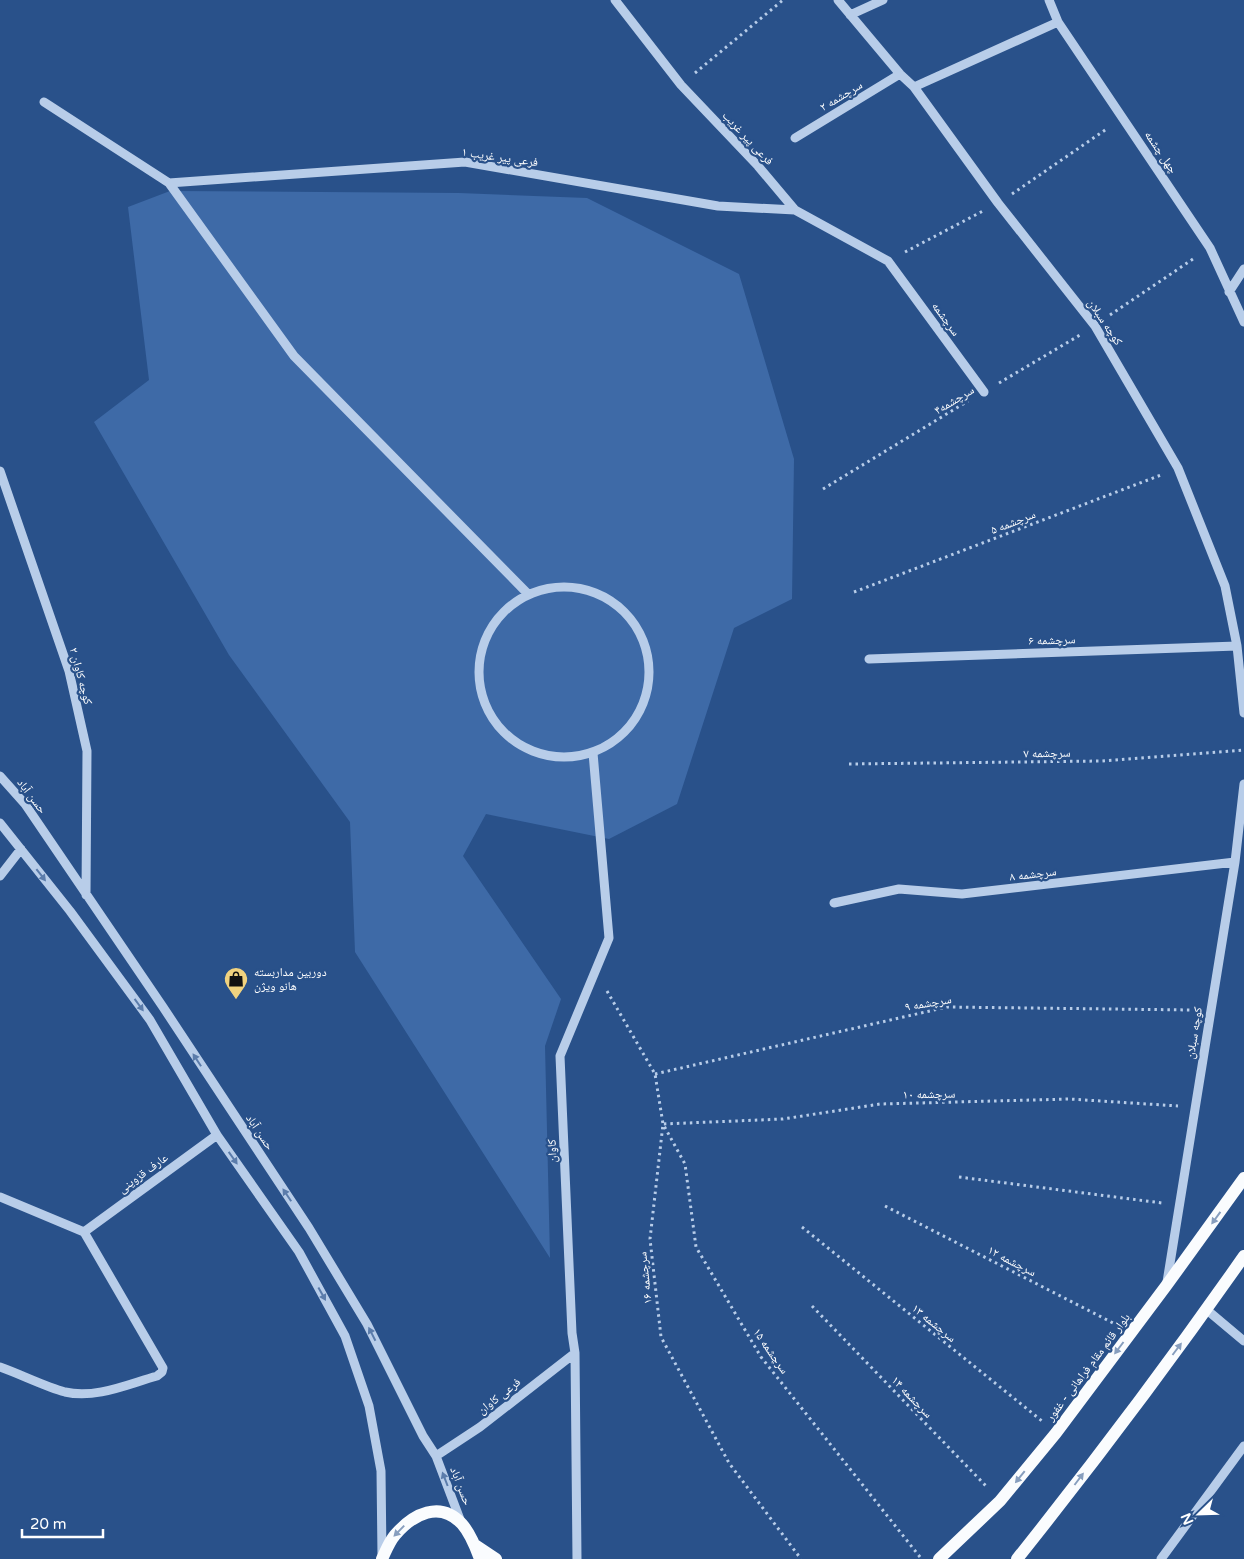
<svg xmlns="http://www.w3.org/2000/svg" width="1244" height="1559" font-family="'Varela Round','Noto Naskh Arabic',sans-serif">
  <rect width="100%" height="100%" fill="#29518a"/>
  <path fill="#3e6aa7" d="M170 191 459 193 587 198 739 274 794 459 792 599 734 628 677 804 609 839 486 814 463 856 561 999 545 1046 550 1258 355 952 350 822 229 655 94 422 149 380 128 207Z"/>
  <g fill="none" stroke-linecap="round" stroke-linejoin="round">
    <path stroke="#b8cde9" stroke-width="3" stroke-dasharray="2.5 4" stroke-linecap="butt" d="M695 73 783 0
      M1012 194 1108 128
      M905 252 983 211
      M1110 315 1196 257
      M999 383 1080 335
      M823 489 968 401
      M854 592 1161 475
      M849 764 1101 761 1244 750
      M607 991 655 1074 663 1124 650 1239 661 1337 729 1463 801 1559
      M655 1074 947 1007 1192 1010
      M959 1177 1162 1203
      M885 1206 1115 1324
      M802 1227 1042 1421
      M812 1306 986 1486
      M920 1557 761 1357 696 1247 685 1164 663 1124 783 1119 880 1104 1070 1099 1178 1106"/>
    <path stroke="#b8cde9" stroke-width="9" d="M615 0 681 85 758 166 795 210 888 261 984 392
      M838 0 900 74 914 87 998 203 1095 326 1178 468 1225 586 1237 646 1244 713
      M1049 0 1058 22 1210 248 1244 322
      M850 15 883 0
      M914 87 1058 22
      M44 102 169 183 294 356 528 594
      M795 138 900 74
      M169 183 465 162 718 206 795 210
      M1229 292 1244 269
      M0 471 69 671 87 751 86 895
      M479 672a85 85 0 1 1 170 0a85 85 0 1 1-170 0Z
      M869 659 1237 646
      M0 776 25 804 163 1007 309 1228 367 1324 423 1436 436 1456 461 1522
      M0 823 70 911 150 1020 217 1135 299 1252 345 1336 369 1406 381 1471 382 1556
      M0 876 21 849
      M834 903 899 889 962 894 1235 862
      M0 1197 84 1232 163 1368 162 1372 157 1376C128 1384 96 1399 65 1392 46 1387 20 1374 0 1367
      M84 1232 217 1135
      M1167 1282 1235 862 1244 784
      M1207 1310 1244 1341
      M436 1456 480 1427 575 1353
      M577 1559 575 1353 572 1333 560 1056 609 938 593 753
      M1161 1559 1244 1446"/>
    <path stroke="#fafcfe" stroke-width="12" d="M475 1545 496 1559
      M382 1559C386 1551 389 1542 395 1535 413 1514 440 1500 462 1524 470 1533 476 1548 480 1559
      M939 1559 1000 1501 1056 1433 1166 1286 1244 1178
      M1017 1559C1096 1460 1172 1359 1244 1256"/>
  </g>
  <defs><path id="oneway-solid" d="M-6-.8H1V-3.2L6.5 0L1 3.2V.8H-6Z" transform="scale(1.25)"/></defs>
  <g fill="#5b7cab">
    <use href="#oneway-solid" transform="translate(41 875) rotate(52)"/>
    <use href="#oneway-solid" transform="translate(139 1005) rotate(54)"/>
    <use href="#oneway-solid" transform="translate(197 1060) rotate(-123)"/>
    <use href="#oneway-solid" transform="translate(233 1158) rotate(55)"/>
    <use href="#oneway-solid" transform="translate(287 1195) rotate(-124)"/>
    <use href="#oneway-solid" transform="translate(322 1294) rotate(61)"/>
    <use href="#oneway-solid" transform="translate(372 1334) rotate(-117)"/>
    <use href="#oneway-solid" transform="translate(445 1479) rotate(-111)"/>
  </g>
  <g fill="#879ebe">
    <use href="#oneway-solid" transform="translate(1216 1218) rotate(126)"/>
    <use href="#oneway-solid" transform="translate(1119 1348) rotate(127)"/>
    <use href="#oneway-solid" transform="translate(1177 1349) rotate(-53)"/>
    <use href="#oneway-solid" transform="translate(1020 1477) rotate(129)"/>
    <use href="#oneway-solid" transform="translate(1079 1479) rotate(-53)"/>
    <use href="#oneway-solid" transform="translate(399 1531) rotate(134)"/>
  </g>
  <defs>
    <g id="shop-pin" transform="scale(1.25)"><path d="M0 17L-7.5 6A9.5 9.5 0 1 1 7.5 6Z" fill="#f0d27f" stroke="#29518a"/><path d="M-5-2.5h2.3a2.7 3.5 0 0 1 5.4 0H5L5.5 6h-11ZM-1.5-2.5h3a1.5 2.3 0 0 0-3 0Z" fill="#111"/></g>
  </defs>
  <g fill-rule="evenodd">
    <use href="#shop-pin" x="236" y="979"/>
  </g>
  <g text-anchor="middle" dominant-baseline="central" stroke-width="4.5" stroke-linejoin="round" paint-order="stroke">
    <g font-size="12" fill="#fff" stroke="#29518a">
      <text transform="translate(841 96) rotate(-31)">سرچشمه ۲</text>
      <text transform="translate(748 138) rotate(47)">فرعی پیر غریب</text>
      <text transform="translate(1161 152) rotate(56)">چهل چشمه</text>
      <text transform="translate(500 157) rotate(8)">فرعی پیر غریب ۱</text>
      <text transform="translate(946 319) rotate(54)">سرچشمه</text>
      <text transform="translate(1105 322) rotate(56)">کوچه سبلان</text>
      <text transform="translate(954 400) rotate(-31)">سرچشمه۴</text>
      <text transform="translate(1013 522) rotate(-21)">سرچشمه ۵</text>
      <text transform="translate(1052 640) rotate(-2)">سرچشمه ۶</text>
      <text transform="translate(81 676) rotate(75)">کوچه کاوان ۲</text>
      <text transform="translate(1047 753) rotate(-1)">سرچشمه ۷</text>
      <text transform="translate(32 796) rotate(53)">حسن آباد</text>
      <text transform="translate(1033 874) rotate(-7)">سرچشمه ۸</text>
      <text transform="translate(928 1003) rotate(-10)">سرچشمه ۹</text>
      <text transform="translate(1194 1033) rotate(-81)">کوچه سبلان</text>
      <text transform="translate(929 1094) rotate(-1)">سرچشمه ۱۰</text>
      <text transform="translate(260 1132) rotate(56)">حسن آباد</text>
      <text transform="translate(552 1151) rotate(-92)">کاوان</text>
      <text transform="translate(143 1173) rotate(-36)">عارف قزوینی</text>
      <text transform="translate(1012 1261) rotate(27)">سرچشمه ۱۲</text>
      <text transform="translate(645 1278) rotate(-96)">۱۶ سرچشمه</text>
      <text transform="translate(934 1323) rotate(39)">سرچشمه ۱۳</text>
      <text transform="translate(771 1351) rotate(55)">سرچشمه ۱۵</text>
      <text transform="translate(1088 1367) rotate(-53)">بلوار قائم مقام فراهانی - غفور</text>
      <text transform="translate(499 1396) rotate(-38)">فرعی کاوان</text>
      <text transform="translate(912 1397) rotate(46)">سرچشمه ۱۴</text>
      <text transform="translate(461 1486) rotate(69)">حسن آباد</text>
    </g>
    <g font-size="12" fill="#fff" stroke="#29518a" text-anchor="start">
      <text x="254" y="972">دوربین مداربسته<tspan x="254" dy="14">هانو ویژن</tspan></text>
    </g>
  </g>
  <g transform="translate(1199 1514) rotate(247)" stroke="#29518a" stroke-width="4" paint-order="stroke">
  <path d="M0-4L9 19L0 12L-9 19Z" fill="#ffffff"/>
  <text y="-8" font-size="14" font-weight="bold" text-anchor="middle" fill="#ffffff">N</text>
  </g>
  <path d="M22 1529v8h81v-8" fill="none" stroke="#ffffff" stroke-width="2.5"/>
  <text x="30" y="1529" font-size="15" fill="#ffffff" stroke="#29518a" stroke-width="4" paint-order="stroke">20 m</text>
</svg>
